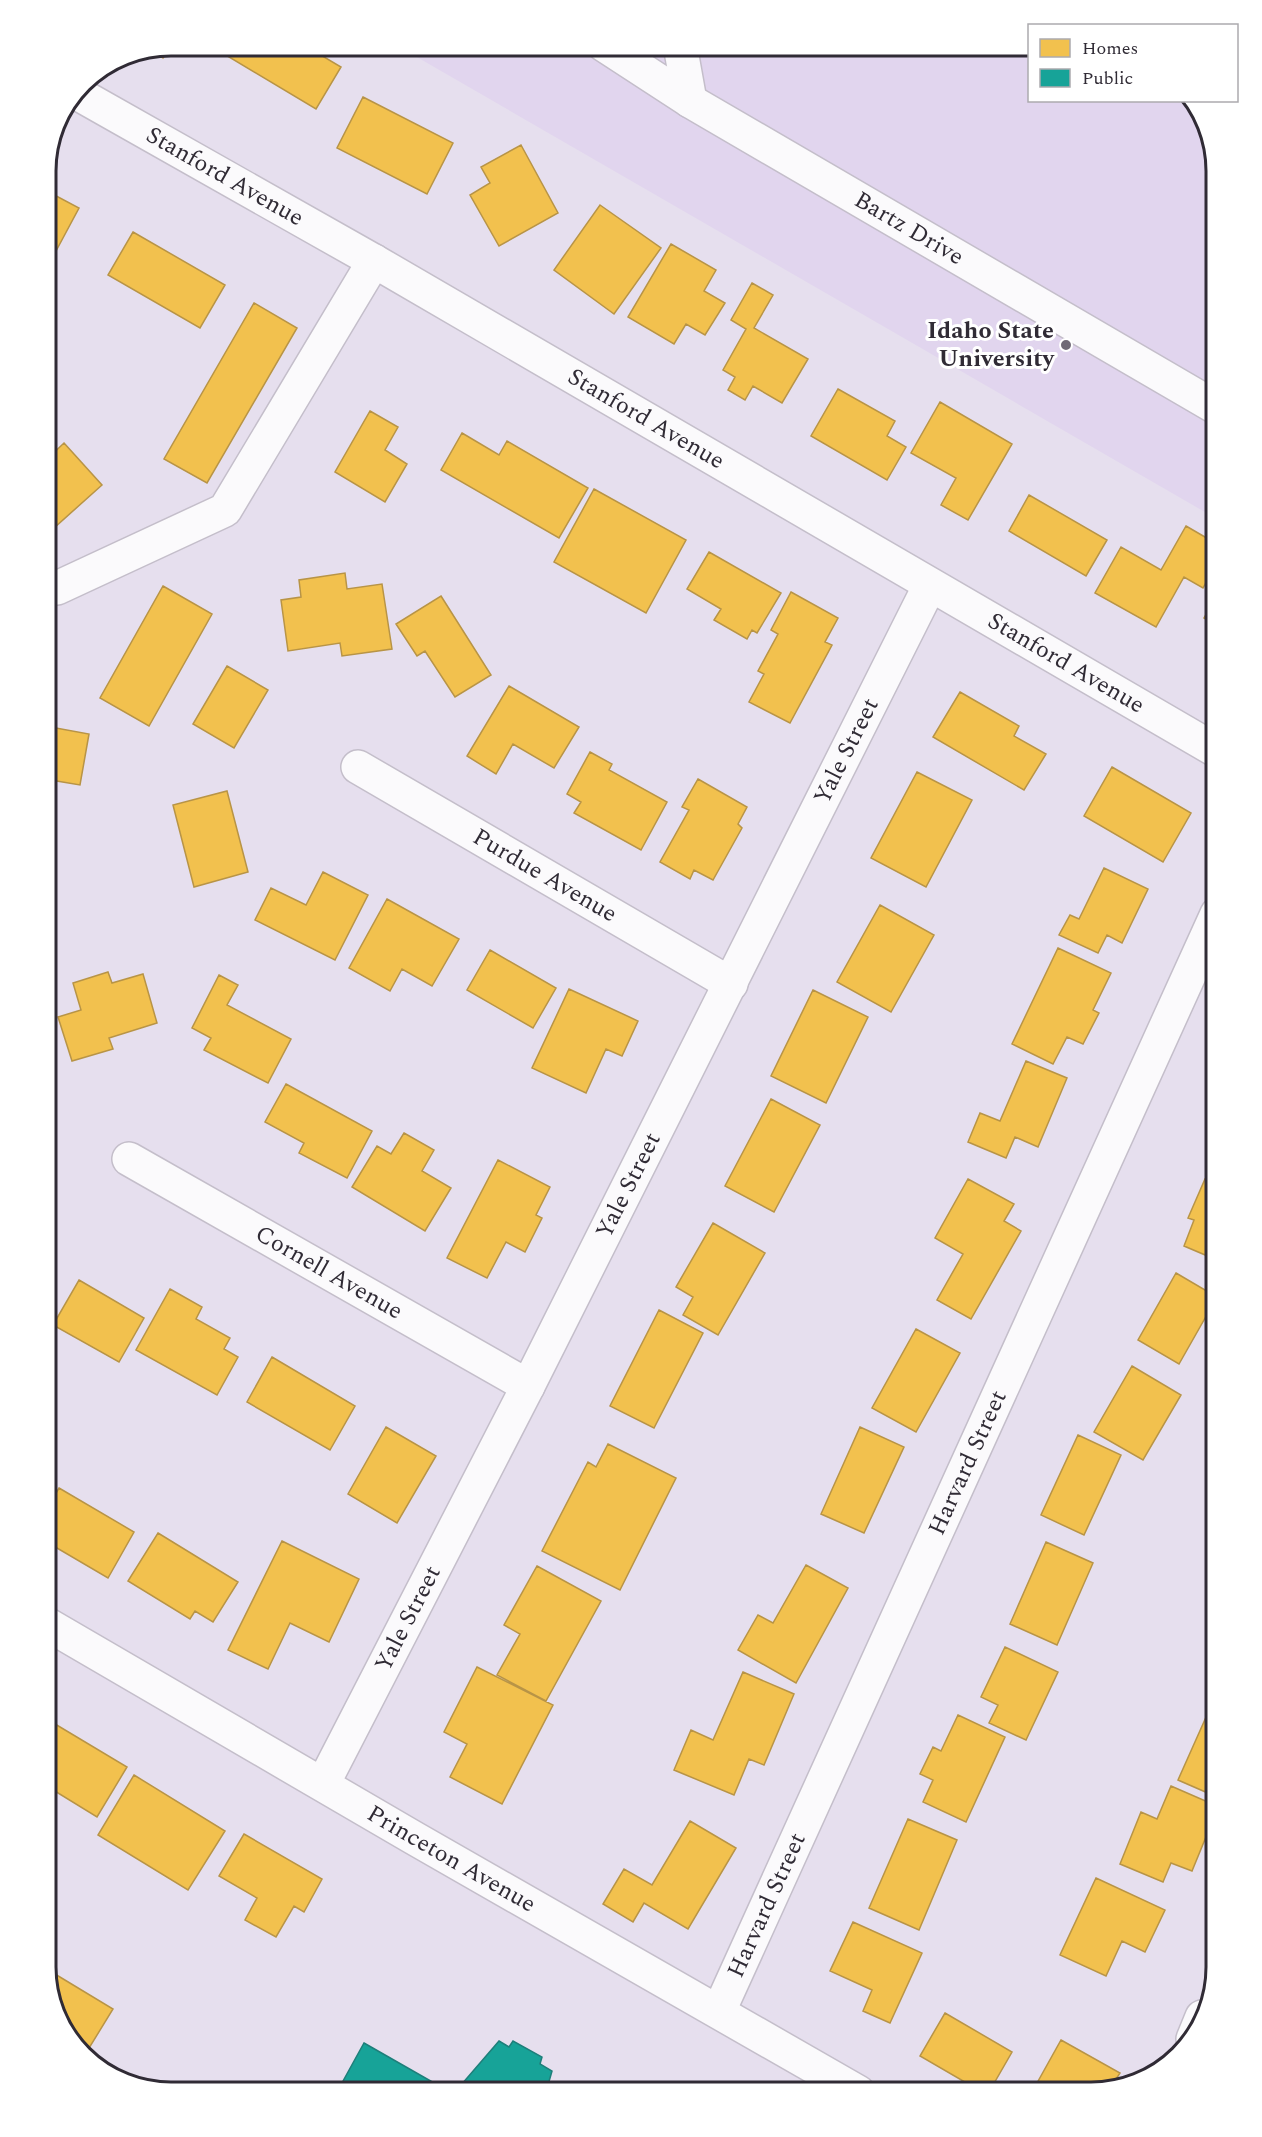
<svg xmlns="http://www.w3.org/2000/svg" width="1262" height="2137" font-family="Spectral,serif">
  <rect width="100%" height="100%" fill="#e6dfee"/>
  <path fill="#e1d5ee" d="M396 45H1029L1030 100 1191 101 1204 115 1217 171V519Z"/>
  <path fill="#f2c14e" stroke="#b89446" stroke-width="1.5" d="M171 45 163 58 149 49Z
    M229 45H304L341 67 316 109 224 54Z
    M363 97 453 143 427 194 337 148Z
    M521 145 558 213 499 246 470 195 490 183 481 167Z
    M45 190 79 208 56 251 45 245Z
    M600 205 661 248 614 314 554 270Z
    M133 232 225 285 200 328 108 275Z
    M671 244 716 270 704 291 725 303 705 335 686 324 674 344 628 317Z
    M752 283 773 295 754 328 808 359 782 403 753 386 745 400 728 390 735 377 723 370 746 329 731 320Z
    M254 303 297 328 207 483 164 459Z
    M838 389 895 421 887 436 906 447 887 480 811 436Z
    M940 402 1012 444 968 520 941 505 956 478 911 453Z
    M370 411 398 427 385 450 407 464 385 502 335 472Z
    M462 433 499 455 507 441 588 488 559 538 441 470Z
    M64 443 102 485 45 536V461Z
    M594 489 686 540 646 613 554 562Z
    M1029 495 1107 540 1086 576 1009 531Z
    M1186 526 1217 544V562L1203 588 1184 577 1156 627 1095 593 1121 547 1161 570Z
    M709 552 781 593 757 633 752 630 747 639 714 620 721 609 687 589Z
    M345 573 347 589 382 584 392 649 342 656 340 643 288 651 281 600 301 597 299 580Z
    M163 586 212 614 149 726 100 698Z
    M791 592 838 618 825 642 832 645 790 723 749 702 764 674 758 671 778 634 771 630Z
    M1217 595V626L1204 618Z
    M441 596 491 675 455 697 425 651 417 656 396 624Z
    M1217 641V663L1208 658Z
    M227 666 268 690 234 748 193 724Z
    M509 686 579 727 554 768 513 744 496 774 467 756Z
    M960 692 1019 726 1014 736 1046 754 1024 790 933 737Z
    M45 726 89 734 80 785 45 779Z
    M590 752 612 764 609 770 667 802 641 850 574 813 581 802 567 794Z
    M1112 767 1191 813 1163 862 1084 816Z
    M917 772 972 800 926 887 871 858Z
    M698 779 747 807 738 824 742 828 713 880 694 870 690 879 660 862 689 810 682 807Z
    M227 791 248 872 194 887 173 805Z
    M1104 868 1148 889 1122 943 1107 935 1098 953 1059 935 1070 915 1079 919Z
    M323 872 368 895 335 960 255 920 271 888 306 905Z
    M387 899 459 939 432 986 402 969 390 991 349 968Z
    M880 905 934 935 891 1012 837 982Z
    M1058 948 1111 973 1093 1010 1099 1013 1083 1044 1067 1037 1053 1064 1012 1044Z
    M490 950 556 988 533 1028 467 990Z
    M108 972 112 983 143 974 157 1023 109 1038 113 1049 72 1061 58 1017 81 1010 73 983Z
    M219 975 238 985 227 1005 291 1039 268 1083 204 1050 211 1038 192 1028Z
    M569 989 638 1021 622 1056 606 1049 586 1093 532 1068Z
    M813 990 868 1017 826 1103 771 1076Z
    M1026 1061 1067 1078 1038 1147 1015 1137 1006 1158 968 1142 980 1113 1000 1121Z
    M286 1084 372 1131 347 1178 299 1153 304 1143 265 1122Z
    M771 1099 820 1125 774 1212 725 1186Z
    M404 1133 434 1150 422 1171 451 1188 425 1231 352 1187 377 1146 391 1154Z
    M498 1160 550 1187 536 1215 542 1218 525 1252 506 1242 487 1278 447 1258Z
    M1217 1174V1260L1184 1246 1194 1220 1188 1218 1205 1179 1213 1182Z
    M968 1179 1014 1204 1004 1221 1021 1231 971 1319 937 1300 963 1254 935 1238Z
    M713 1223 765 1253 718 1335 683 1315 693 1297 676 1287Z
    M1176 1273 1217 1297 1179 1364 1138 1340Z
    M79 1280 144 1318 119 1362 53 1325Z
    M170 1289 202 1307 196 1319 230 1338 224 1349 238 1357 217 1395 136 1350Z
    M659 1310 703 1333 654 1428 610 1406Z
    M916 1329 960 1353 916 1432 872 1408Z
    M272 1357 355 1406 330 1450 247 1402Z
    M1132 1366 1181 1395 1143 1460 1094 1432Z
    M386 1427 436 1456 397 1523 348 1494Z
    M860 1427 904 1447 864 1533 821 1514Z
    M1078 1435 1121 1455 1084 1535 1041 1515Z
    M608 1444 676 1478 620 1590 542 1551 588 1462 596 1467Z
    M59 1488 134 1532 108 1578 45 1541V1512Z
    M158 1533 238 1582 213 1622 195 1611 190 1619 128 1581Z
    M282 1541 359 1579 329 1642 290 1623 268 1669 228 1650Z
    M1046 1542 1093 1563 1057 1645 1010 1624Z
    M806 1565 848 1588 796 1683 738 1650 758 1615 773 1623Z
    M537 1566 601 1601 546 1701 497 1675 520 1634 504 1625Z
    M1005 1647 1058 1672 1026 1740 989 1723 998 1705 981 1697Z
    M477 1667 553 1705 502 1804 450 1777 467 1744 444 1732Z
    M743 1672 794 1694 764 1765 749 1759 734 1795 674 1770 691 1730 713 1740Z
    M1215 1697 1217 1698V1797L1178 1780Z
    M958 1715 1005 1737 966 1822 923 1802 933 1780 920 1774 933 1747 941 1751Z
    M45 1718 127 1767 97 1817 45 1785Z
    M134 1775 225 1831 188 1890 98 1835Z
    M1171 1786 1217 1806V1810L1192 1871 1171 1863 1163 1882 1120 1864 1141 1812 1157 1819Z
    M908 1819 957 1840 919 1930 869 1908Z
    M690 1821 736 1848 688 1929 644 1903 633 1922 603 1904 624 1869 652 1885Z
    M244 1834 322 1879 304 1912 294 1906 276 1937 245 1920 257 1898 219 1876Z
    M1096 1878 1165 1910 1145 1952 1122 1941 1106 1976 1060 1955Z
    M853 1922 922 1953 890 2023 863 2011 872 1990 830 1971Z
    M45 1968 113 2009 86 2053 58 2022Z
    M945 2013 1012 2052 989 2092H982L920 2056Z
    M1061 2040 1120 2073 1111 2087 1091 2092H1032Z"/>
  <path fill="#17a398" stroke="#1e7f7a" stroke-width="1.5" d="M499 2041 509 2047 513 2041 542 2057 540 2064 552 2071 546 2092H455Z
    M364 2043 450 2092H337Z"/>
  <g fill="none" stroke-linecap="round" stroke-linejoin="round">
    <g stroke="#c4beca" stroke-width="36">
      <g id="minor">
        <path id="s1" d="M604 45 690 101 1217 408"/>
        <path d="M680 45 690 101"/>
        <path id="s2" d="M75 92 374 261 1217 751"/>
        <path d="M57 588 225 510 374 261"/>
        <path id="s3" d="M358 767 731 984"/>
        <path id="s4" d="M129 1159 528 1386"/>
        <path id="s5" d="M45 1623 414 1838 858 2092"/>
        <path id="s6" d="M323 1784 528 1386 930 585"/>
        <path id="s7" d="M719 2011 1217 914"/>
        <path d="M1193 2039 1202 2017"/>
      </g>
    </g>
    <use href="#minor" stroke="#fbfafc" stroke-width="33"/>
  </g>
  <circle fill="#706a76" stroke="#fff" stroke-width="2" cx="1066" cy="345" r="6"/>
  <g text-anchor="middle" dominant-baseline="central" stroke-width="6" stroke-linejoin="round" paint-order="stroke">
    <g font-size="24" fill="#302b35" stroke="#fff">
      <text stroke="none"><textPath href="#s2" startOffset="172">Stanford Avenue</textPath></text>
      <text stroke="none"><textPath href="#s1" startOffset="356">Bartz Drive</textPath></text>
      <text stroke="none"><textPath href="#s2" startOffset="658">Stanford Avenue</textPath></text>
      <text stroke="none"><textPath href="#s2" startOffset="1144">Stanford Avenue</textPath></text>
      <text stroke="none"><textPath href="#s6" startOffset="1158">Yale Street</textPath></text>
      <text stroke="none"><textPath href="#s3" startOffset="216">Purdue Avenue</textPath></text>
      <text stroke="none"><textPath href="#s6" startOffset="672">Yale Street</textPath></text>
      <text stroke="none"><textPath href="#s4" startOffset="230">Cornell Avenue</textPath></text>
      <text stroke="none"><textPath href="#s7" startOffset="602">Harvard Street</textPath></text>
      <text stroke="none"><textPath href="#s6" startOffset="186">Yale Street</textPath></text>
      <text stroke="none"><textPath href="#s5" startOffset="470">Princeton Avenue</textPath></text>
      <text stroke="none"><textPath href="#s7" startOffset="116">Harvard Street</textPath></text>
    </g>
    <g font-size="24" font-weight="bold" fill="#302b35" stroke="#fff" text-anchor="end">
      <text x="1054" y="331">Idaho State<tspan x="1054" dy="28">University</tspan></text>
    </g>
  </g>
  <path d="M0 0H1262V2137H0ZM171 56H1091A115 115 0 0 1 1206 171V1967A115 115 0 0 1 1091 2082H171A115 115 0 0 1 56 1967V171A115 115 0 0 1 171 56Z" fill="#fff" fill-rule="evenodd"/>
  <path fill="none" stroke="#302b35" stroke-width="3" d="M171 56H1091A115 115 0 0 1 1206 171V1967A115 115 0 0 1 1091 2082H171A115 115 0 0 1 56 1967V171A115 115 0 0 1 171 56Z"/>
  <rect x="1028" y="24" width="210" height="78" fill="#ffffff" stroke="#acaaae" stroke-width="1.5"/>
  <rect x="1040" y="39" width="30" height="18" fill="#f2c14e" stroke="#acaaae" stroke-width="1.5"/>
  <text x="1082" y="54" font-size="18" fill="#302b35">Homes</text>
  <rect x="1040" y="69" width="30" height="18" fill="#17a398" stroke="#acaaae" stroke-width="1.5"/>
  <text x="1082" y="84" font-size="18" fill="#302b35">Public</text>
</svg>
